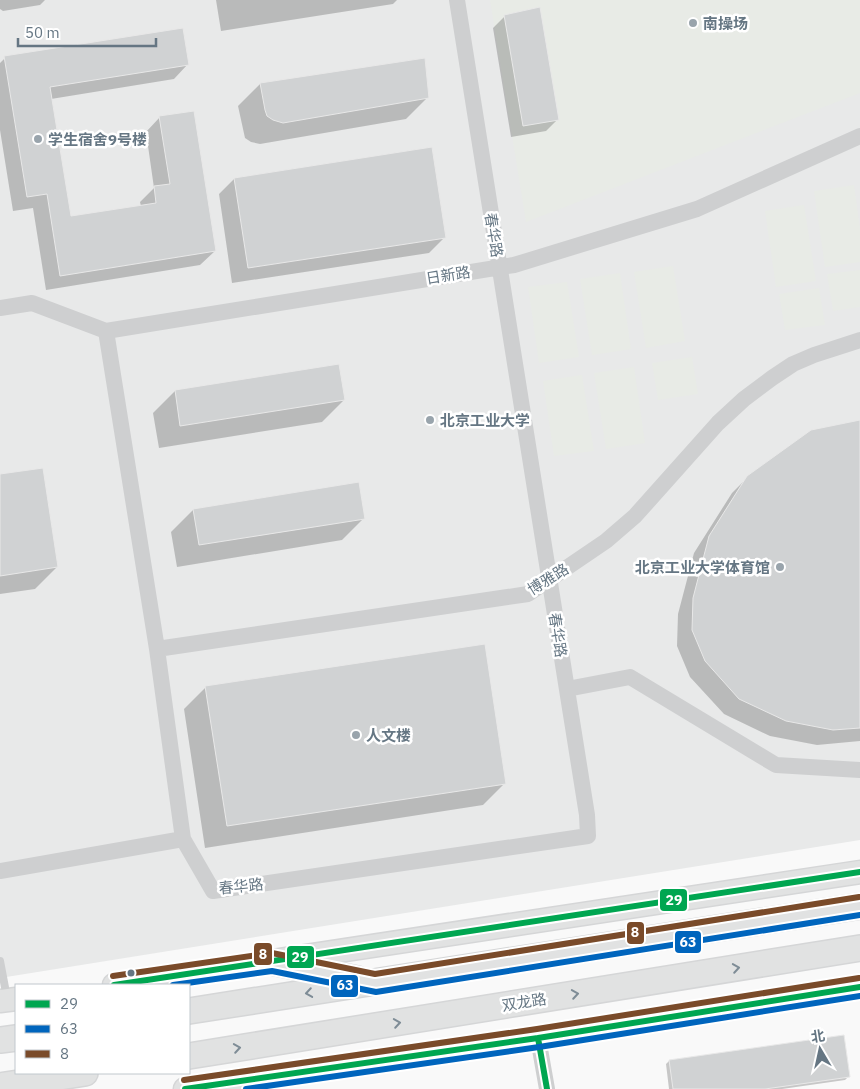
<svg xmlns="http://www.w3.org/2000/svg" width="860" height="1089" font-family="'IBM Plex Sans','Noto Sans SC',sans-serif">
  <rect width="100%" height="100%" fill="#f9f9f9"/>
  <path fill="#e8e9e9" d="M0 0H860V840L0 978Z"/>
  <path fill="#e8ebe6" d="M490 0H860V93L526 222Z
    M854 185 860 229V262L825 267 814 191Z
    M804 205 816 281 776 287 765 211Z
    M673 266 685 341 646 348 634 272Z
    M860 270V307L833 311 827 274Z
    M620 273 631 349 592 355 580 279Z
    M567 282 579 357 539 363 528 287Z
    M819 288 825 325 785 330 779 294Z
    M692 357 698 394 658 400 652 363Z
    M634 367 645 443 606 449 594 373Z
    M582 375 594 451 554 456 543 381Z"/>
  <path fill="#0003" d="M0 0H45L40 5 3 11 0 9Z
    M216 0H397L393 4 221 31Z
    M505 16 557 120 546 131 511 137 493 28Z
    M5 58 188 64 174 79 51 99 70 217 141 206 140 202 154 188 146 132 160 117 215 251 200 265 46 290 33 208 13 211 0 130V63Z
    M424 59 428 97 406 119 260 144 251 142 245 138 238 106 260 84Z
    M234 179 445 237 429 253 232 283 219 194Z
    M175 391 344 400 322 422 159 448 153 413Z
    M860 421V741L817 745 770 736 724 714 690 677 677 646 678 614 694 553 732 493 748 477Z
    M0 476 57 567 35 589 0 594Z
    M193 510 364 518 342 540 177 567 171 532Z
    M206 687 505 783 483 805 205 848 184 709Z
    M669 1061 848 1077 845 1080 782 1089H669L666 1064Z"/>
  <path fill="#d0d2d3" stroke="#e8e8e8" d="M540 7 559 120 523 126 504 15Z
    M183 28 189 65 50 87 71 216 156 203 154 186 170 184 159 116 194 111 216 251 60 276 47 194 27 197 4 56Z
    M425 58 429 98 283 123 273 120 267 116 265 110 260 83Z
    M432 147 446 238 248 268 234 178Z
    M339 364 345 400 180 426 175 390Z
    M860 420V728L833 730 786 721 739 699 705 661 692 630 693 598 709 536 747 476 811 430Z
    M43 468 58 567 0 576V474Z
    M359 482 365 519 199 545 193 509Z
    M485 644 506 784 227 826 205 686Z
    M844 1035 850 1077 765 1089H673L669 1060Z"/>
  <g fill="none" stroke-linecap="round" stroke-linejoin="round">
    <g stroke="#d5d6d7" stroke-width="25">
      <path id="secondary" d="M114 985 860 872
        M0 1001 16 999
        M185 1089 538 1038 860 987"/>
    </g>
    <g stroke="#d5d6d7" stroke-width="28">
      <path id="primary" d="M272 962 357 979
        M189 1011 860 906
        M0 1040 16 1038
        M189 1056 860 948
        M0 1086 85 1073"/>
    </g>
    <path stroke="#cecfd0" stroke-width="8" d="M0 961 7 998"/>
    <path stroke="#cecfd0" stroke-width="16" d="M0 308 32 303 106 331 157 649 183 839 0 871
      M106 331 514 265 697 209 860 136
      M157 649 528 594 606 541 635 516 718 423 744 399 772 378 793 364 814 355 860 340
      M567 689 630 677 776 765 860 770
      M183 839 213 891 588 836 587 815 457 0
      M538 1038 547 1089"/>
    <use href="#secondary" stroke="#e1e2e2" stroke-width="22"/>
    <use href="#primary" stroke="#e1e2e2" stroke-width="25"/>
    <g stroke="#fff" stroke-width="10">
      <path id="bus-1" d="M114 985 860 872
        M538 1038 547 1089
        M185 1089 538 1038 860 987"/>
    </g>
    <g stroke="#fff" stroke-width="10">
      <path id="bus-2" d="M173 985 272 971 376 992 860 915
        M246 1089 539 1047 860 996"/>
    </g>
    <g stroke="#fff" stroke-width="10">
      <path id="bus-3" d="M113 976 272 953 375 974 859 897
        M184 1080 537 1029 859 978"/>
    </g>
    <use href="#bus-1" stroke="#00a651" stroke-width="6"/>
    <use href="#bus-2" stroke="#0065bd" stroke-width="6"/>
    <use href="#bus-3" stroke="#7a4b2a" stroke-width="6"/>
  </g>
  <defs><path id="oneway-chevron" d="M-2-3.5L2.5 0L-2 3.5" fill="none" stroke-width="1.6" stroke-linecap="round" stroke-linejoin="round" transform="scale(1.25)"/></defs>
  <g stroke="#7e8c96">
    <use href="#oneway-chevron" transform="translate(736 968) rotate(-9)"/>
    <use href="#oneway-chevron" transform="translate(309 993) rotate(171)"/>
    <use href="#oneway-chevron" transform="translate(575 994) rotate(-9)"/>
    <use href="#oneway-chevron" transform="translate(397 1023) rotate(-9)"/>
    <use href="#oneway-chevron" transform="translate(237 1048) rotate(-9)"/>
  </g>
  <g fill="#99a4ac" stroke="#fff" stroke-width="2">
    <circle cx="693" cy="23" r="5"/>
    <circle cx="38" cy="139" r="5"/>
    <circle cx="430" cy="420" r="5"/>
    <circle cx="780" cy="567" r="5"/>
    <circle cx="356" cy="735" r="5"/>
  </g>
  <circle fill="#657683" stroke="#fff" stroke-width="2" cx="131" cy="973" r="4.5"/>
  <g text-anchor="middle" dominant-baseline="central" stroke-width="5" stroke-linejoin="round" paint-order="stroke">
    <g font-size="15" font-weight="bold" fill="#657683" stroke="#fff" text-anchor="start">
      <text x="703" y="23">南操场</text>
      <text x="48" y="139">学生宿舍9号楼</text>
      <text x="440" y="420">北京工业大学</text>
      <text x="770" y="567" text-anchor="end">北京工业大学体育馆</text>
      <text x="366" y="735">人文楼</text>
    </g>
    <g font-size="15" fill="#657683" stroke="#fff">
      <text transform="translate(494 235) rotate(81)">春华路</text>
      <text transform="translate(448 275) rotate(-9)">日新路</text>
      <text transform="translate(548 579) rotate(-32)">博雅路</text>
      <text transform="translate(558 635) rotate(81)">春华路</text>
      <text transform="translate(241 886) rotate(-6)">春华路</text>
      <text transform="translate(524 1002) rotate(-9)">双龙路</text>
    </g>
  </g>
  <g stroke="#fff" stroke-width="2">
    <rect x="659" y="888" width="29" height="24" rx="5" fill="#00a651"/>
    <rect x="626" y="921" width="19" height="24" rx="5" fill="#7a4b2a"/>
    <rect x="674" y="930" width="28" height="24" rx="5" fill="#0065bd"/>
    <rect x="253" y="942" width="20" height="24" rx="5" fill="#7a4b2a"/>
    <rect x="286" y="945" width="29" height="24" rx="5" fill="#00a651"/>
    <rect x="330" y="974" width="29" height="24" rx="5" fill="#0065bd"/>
  </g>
  <g font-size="14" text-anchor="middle" font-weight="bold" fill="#fff">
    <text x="674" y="905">29</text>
    <text x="635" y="937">8</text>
    <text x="688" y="947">63</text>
    <text x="263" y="959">8</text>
    <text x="300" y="962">29</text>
    <text x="345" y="990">63</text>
  </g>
  <rect x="15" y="984" width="175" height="90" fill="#ffffff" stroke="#c1c8cd"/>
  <rect x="25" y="1000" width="25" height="8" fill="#00a651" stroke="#c1c8cd"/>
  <text x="60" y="1009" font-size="15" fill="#657683">29</text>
  <rect x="25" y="1025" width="25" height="8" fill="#0065bd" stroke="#c1c8cd"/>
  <text x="60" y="1034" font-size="15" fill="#657683">63</text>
  <rect x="25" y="1050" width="25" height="8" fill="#7a4b2a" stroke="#c1c8cd"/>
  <text x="60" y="1059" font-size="15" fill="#657683">8</text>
  <g transform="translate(820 1049) rotate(351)" stroke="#ffffff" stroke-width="4" paint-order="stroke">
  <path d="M0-4L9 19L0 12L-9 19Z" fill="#657683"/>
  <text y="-8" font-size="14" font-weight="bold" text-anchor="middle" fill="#657683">北</text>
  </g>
  <path d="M18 38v8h138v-8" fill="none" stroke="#657683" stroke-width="2.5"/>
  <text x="25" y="38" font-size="15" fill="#657683" stroke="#ffffff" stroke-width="4" paint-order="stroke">50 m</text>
</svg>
